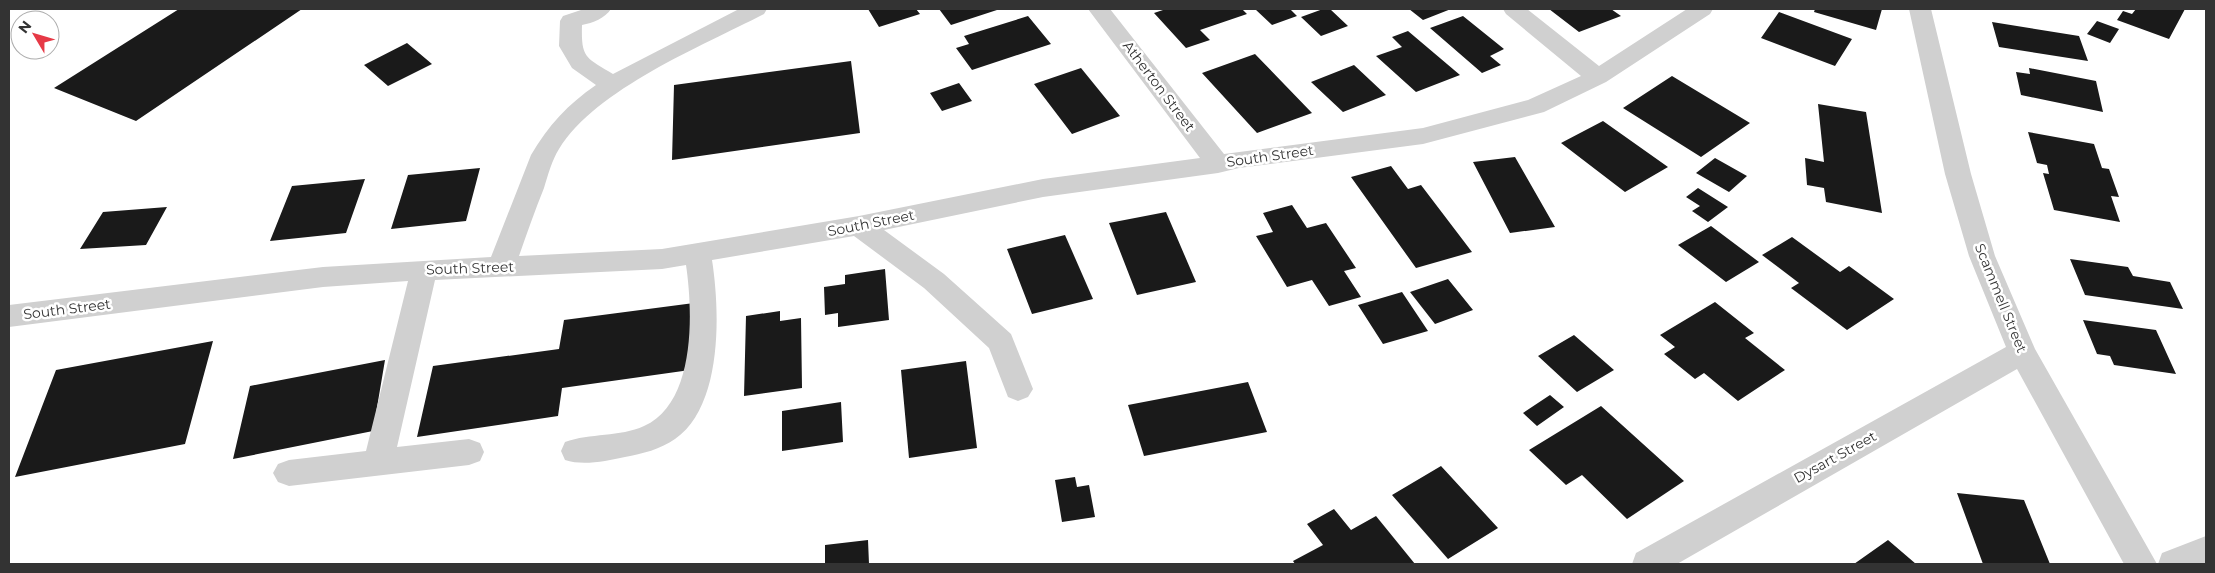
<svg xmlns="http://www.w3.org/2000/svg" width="2215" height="573" font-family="Montserrat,sans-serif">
  <rect width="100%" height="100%" fill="#fff"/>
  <path fill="#1a1a1a" d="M179 9H302L136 121 54 88Z
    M868 9H916L920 14 879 27Z
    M939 9H1000L951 25Z
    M1166 9H1242L1247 14 1200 30 1210 40 1186 48 1154 13Z
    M1255 9H1290L1297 16 1272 25Z
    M1323 9H1330L1348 26 1321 36 1301 17Z
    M1409 9H1451L1423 20Z
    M1549 9H1611L1621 16 1579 32Z
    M1815 9H1882L1876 30 1814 12Z
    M2136 9H2185L2169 39 2117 20 2123 11 2132 14Z
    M1779 12 1852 39 1835 66 1761 38Z
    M1028 16 1051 44 972 70 956 48 969 44 964 36Z
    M1463 16 1504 49 1490 56 1501 65 1482 73 1430 28Z
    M2097 21 2119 29 2110 43 2087 34Z
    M1992 22 2079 36 2088 61 1999 47Z
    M1408 31 1460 75 1416 92 1376 56 1402 47 1392 37Z
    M407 43 432 64 388 86 364 65Z
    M1255 54 1312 113 1257 133 1202 73Z
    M851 61 860 133 672 160 674 85Z
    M1354 65 1386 95 1343 112 1311 82Z
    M1081 68 1120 116 1072 134 1034 84Z
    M2029 68 2096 81 2103 112 2021 95 2016 72 2030 74Z
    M1672 76 1750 123 1701 157 1623 108Z
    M959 83 972 101 942 111 930 93Z
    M1818 104 1866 112 1882 213 1826 202 1824 188 1807 185 1805 158 1824 162Z
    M1603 121 1668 167 1625 192 1561 143Z
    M2028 132 2094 144 2102 168 2109 169 2119 197 2111 196 2120 222 2054 210 2043 173 2049 174 2047 165 2037 163Z
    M1515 157 1555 227 1510 233 1473 162Z
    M1715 158 1747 176 1729 192 1696 173Z
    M1391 166 1408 189 1421 185 1472 252 1416 268 1351 177Z
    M480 168 466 221 391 229 408 175Z
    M365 179 346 233 270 241 292 186Z
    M1698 188 1728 207 1708 222 1692 211 1700 206 1686 197Z
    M1292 205 1307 228 1326 223 1356 268 1344 271 1361 297 1329 306 1312 280 1287 287 1256 236 1273 232 1263 213Z
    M167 207 146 245 80 249 103 212Z
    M1166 212 1196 282 1137 295 1109 223Z
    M1711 226 1759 262 1726 282 1678 245Z
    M1065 235 1093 299 1032 314 1007 249Z
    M1792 237 1840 272 1849 266 1894 299 1847 330 1791 288 1799 283 1762 255Z
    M2070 259 2128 267 2133 276 2170 282 2183 309 2085 295Z
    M885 269 889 320 838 327V313L825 315 824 287 845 284V275Z
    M1448 279 1473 310 1435 324 1410 292Z
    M1402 292 1428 331 1383 344 1358 305Z
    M1715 302 1754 333 1745 338 1785 370 1738 401 1704 373 1695 379 1664 354 1675 347 1660 335Z
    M694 303 690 370 562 388 558 416 417 437 433 366 559 349 564 320Z
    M780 311V321L801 318 802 388 744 396 746 316Z
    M2083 320 2156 330 2176 374 2114 365 2110 356 2097 354Z
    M1574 335 1614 370 1577 392 1538 356Z
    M213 341 185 444 15 477 56 370Z
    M385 360 373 431 233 459 250 386Z
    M966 361 977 448 909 458 901 370Z
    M1248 382 1267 432 1144 456 1128 405Z
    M1550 395 1564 407 1537 426 1523 413Z
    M841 402 843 442 782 451V411Z
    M1601 406 1684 481 1627 519 1582 475 1566 485 1529 450Z
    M1441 466 1498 528 1448 559 1392 495Z
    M1075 477 1077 487 1089 485 1095 517 1062 522 1055 480Z
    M1957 493 2024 500 2050 564H1983Z
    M1334 509 1351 530 1376 516 1415 564H1295L1293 561 1323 545 1307 524Z
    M868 540 869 564H825V545Z
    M1888 540 1916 564H1854Z"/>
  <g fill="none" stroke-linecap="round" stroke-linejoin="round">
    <path fill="#d0d0d0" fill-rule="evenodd" d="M584 9H611C605 18 593 23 582 25 581 59 586 57 613 74L739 9H767L764 14C702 46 596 89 559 149 552 160 548 175 544 188 535 210 527 233 519 256L662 249 859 216 1043 179 1200 158 1088 9H1110L1224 154 1423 128 1528 100 1581 76 1506 14 1503 9H1527L1599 66 1687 9H1713L1710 14 1606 82 1544 112 1423 144 1239 168 1218 173 1043 197 884 230 944 274 1011 334 1033 389 1028 397 1018 401 1008 397 989 348 924 288 854 236 712 260C720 311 723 406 675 439 661 449 642 454 625 457 606 461 583 466 565 460L561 451 565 442C590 433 620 437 644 426 696 403 693 312 686 265L662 269 435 280 397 447 469 439 480 443 484 452 480 461 469 465 289 486 278 482 273 473 278 464 289 460 366 451 408 281 323 287 9 327V305L323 267 491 257 531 155C548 126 568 104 596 85L572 68 559 46 560 21 563 16Z
      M1909 9H1931L1971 174 1995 256 2035 349 2157 564H2124L2017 369 1677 564H1632L1636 553 2006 347 1969 256 1945 174Z
      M2206 536V564H2158L2162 553Z"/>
  </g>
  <g text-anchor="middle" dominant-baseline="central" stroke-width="5" stroke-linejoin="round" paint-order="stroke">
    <g font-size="14" fill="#333" stroke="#fff">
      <text transform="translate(1159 86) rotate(53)">Atherton Street</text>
      <text transform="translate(1270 156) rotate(-8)">South Street</text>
      <text transform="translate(871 223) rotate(-11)">South Street</text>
      <text transform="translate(470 268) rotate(-2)">South Street</text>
      <text transform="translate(2001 298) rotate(68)">Scammell Street</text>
      <text transform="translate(67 309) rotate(-7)">South Street</text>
      <text transform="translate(1835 457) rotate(-29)">Dysart Street</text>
    </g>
  </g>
  <rect width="2215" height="573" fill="none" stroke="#333333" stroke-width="20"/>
  <g transform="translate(35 35) rotate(308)"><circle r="24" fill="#ffffff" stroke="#adadad"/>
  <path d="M0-4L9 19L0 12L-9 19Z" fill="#e63946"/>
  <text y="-8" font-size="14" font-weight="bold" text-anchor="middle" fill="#333333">N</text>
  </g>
</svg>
